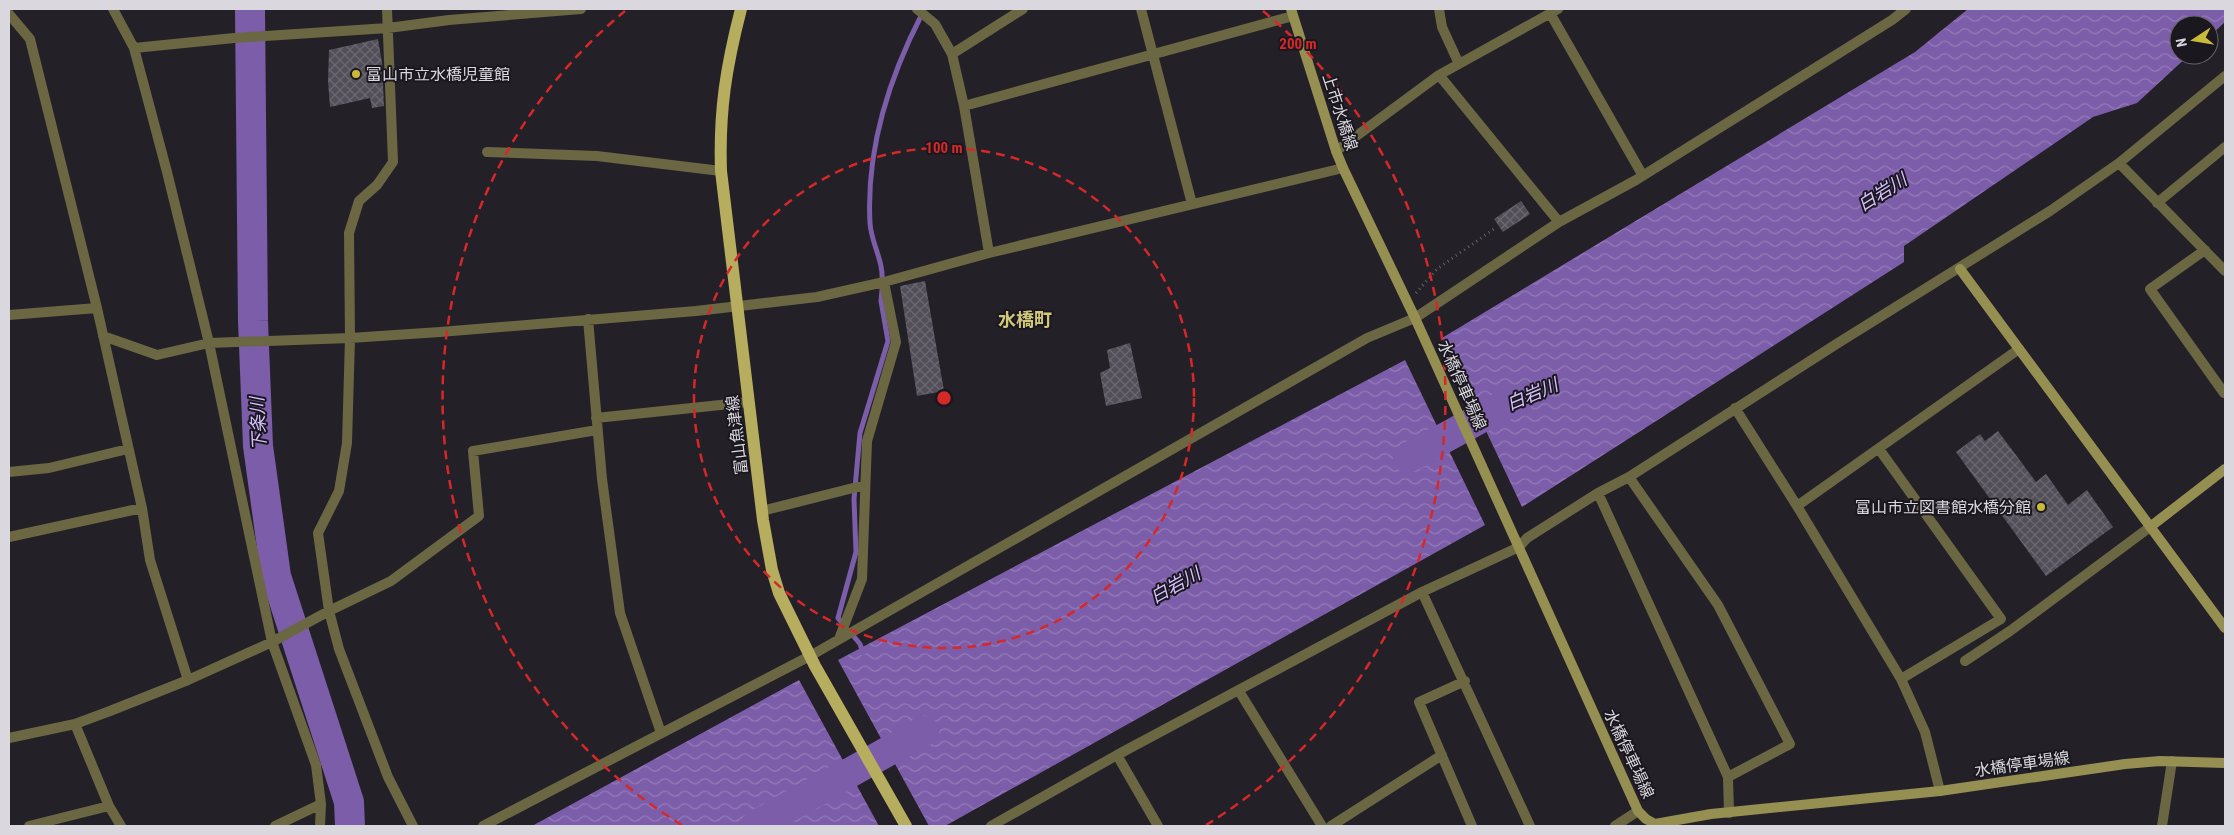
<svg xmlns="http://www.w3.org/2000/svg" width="2234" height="835" font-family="'Roboto Condensed','Noto Sans JP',sans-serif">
  <defs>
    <pattern id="water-waves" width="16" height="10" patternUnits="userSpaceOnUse" patternTransform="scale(1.25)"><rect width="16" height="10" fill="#7c5da9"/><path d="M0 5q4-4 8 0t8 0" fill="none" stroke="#947bb8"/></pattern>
    <pattern id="building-cross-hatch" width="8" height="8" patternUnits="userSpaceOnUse" patternTransform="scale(1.25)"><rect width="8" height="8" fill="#524f58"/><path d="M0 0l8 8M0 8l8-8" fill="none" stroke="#6a6870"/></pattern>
  </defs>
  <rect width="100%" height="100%" fill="#232028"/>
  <path fill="url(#water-waves)" d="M1968 9H2225V22L2209 37V25H2179V55H2189L2137 103 2093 117 1904 246V262L1522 507 1442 338 1915 52Z
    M1405 360 1485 525 945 826H929L838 660Z
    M799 680 879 826H532Z"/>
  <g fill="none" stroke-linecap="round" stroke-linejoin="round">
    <path stroke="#7c5da9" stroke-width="5" d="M882 282C884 261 871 243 870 223 866 149 889 78 922 14
      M844 625 838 618 856 552 854 499 860 433 888 341 881 301 882 290
      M851 633 860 644 863 653"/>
    <path stroke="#7c5da9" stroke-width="30" d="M250 9 253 321 258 446 276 576 349 802 350 826
      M1408 458 1499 408 1518 400
      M755 826 924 731"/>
  </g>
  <path fill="url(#building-cross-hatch)" d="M378 39 382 63 384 106 372 108 370 98 330 107 328 81 329 50Z
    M1521 201 1530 214 1503 232 1494 219Z
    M925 281 944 391 917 396 900 286Z
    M1130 343 1142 398 1106 406 1100 373 1110 368 1107 350Z
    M1998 431 2036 482 2046 474 2068 505 2087 490 2113 527 2046 576 1956 452 1980 434 1985 441Z"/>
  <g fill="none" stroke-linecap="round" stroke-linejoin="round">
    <path stroke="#65626a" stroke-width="3" stroke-dasharray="1 4" stroke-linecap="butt" d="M1416 293 1437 269 1494 229"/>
    <path stroke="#6b6743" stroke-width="10" d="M113 9 134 48 167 172 209 343 272 642 316 765 321 804 320 826
      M387 9 393 162 377 185 359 201 349 233 350 338 347 443 339 491 318 533 329 611 339 649 388 777 413 826
      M917 9 935 24 952 54 964 106 989 253
      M1141 9 1192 204
      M1439 9 1442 27 1459 64
      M1550 13 1643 176
      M9 14 30 39 97 308 142 508 150 560 188 680
      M134 48 234 38 388 28 449 20 581 9
      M952 54 1023 9
      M1439 75 1559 222
      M964 106 1293 16
      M1336 151 1439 75 1558 9
      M487 152 597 156 721 171
      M2119 163 2225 271
      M2157 203 2225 147
      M2205 250 2150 289 2224 393
      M9 315 97 308
      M588 319 602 479 620 613 661 733
      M103 336 157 355 209 343 350 338 440 332 696 311 817 297 884 282 989 253 1343 168
      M1735 408 1797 506 1901 679 1925 732 1940 791
      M596 418 749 402
      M1879 449 2001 619 1901 679
      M9 472 49 468 128 449
      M1629 477 1718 605 1790 744 1728 777 1729 813
      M1598 493 1728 777
      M1797 506 2019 349
      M762 511 865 485
      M9 537 142 508
      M1422 592 1530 826
      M839 639 862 579 867 441 896 342 884 282
      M1965 661 2010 631 2150 527
      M1465 681 1419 702 1472 826
      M1239 691 1322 826
      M75 724 109 806 121 826
      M9 738 75 724 110 711 188 680 272 642 329 611 391 581 479 516 473 451 597 430
      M1117 755 1158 826
      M29 826 109 806
      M275 826 321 804
      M483 826 810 656 1367 338 1415 318 1559 222 1636 180 1892 20 1906 9
      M991 826 1117 755 1422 592 1519 547 1527 538 1598 493 1629 477 1838 343 2050 211 2119 163 2225 76
      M1331 826 1442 755
      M1615 826 1638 811
      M2162 826 2172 761"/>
    <path stroke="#958f52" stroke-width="10" d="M1291 9 1336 151 1343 168 1415 318 1638 811 1646 819 1655 824 1711 814 1940 791 2125 764 2160 761 2225 763
      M1960 269 2225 628
      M2150 527 2225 469"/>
    <path stroke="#b6ad5e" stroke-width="12" d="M741 9C726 67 719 111 721 171L763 520 772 570 779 593 815 666 906 826"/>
  </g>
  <g fill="none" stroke="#d62828" stroke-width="2.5" stroke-dasharray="9 6">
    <circle cx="944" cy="398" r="250"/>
    <path d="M682 825A501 501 0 0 1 625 11M1263 11A501 501 0 0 1 1206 825"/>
  </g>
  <g fill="#c9bb3a" stroke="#1a171f" stroke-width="2">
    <circle cx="356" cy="74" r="5"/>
    <circle cx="2041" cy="507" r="5"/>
  </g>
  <g text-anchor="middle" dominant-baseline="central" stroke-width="4" stroke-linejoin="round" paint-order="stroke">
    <g font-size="16" fill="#dad8de" stroke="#1a171f" text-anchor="start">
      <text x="366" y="74">富山市立水橋児童館</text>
      <text x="2031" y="507" text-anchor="end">富山市立図書館水橋分館</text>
    </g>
    <g font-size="16" fill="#dad8de" stroke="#1a171f">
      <text transform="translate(1340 112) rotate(72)">上市水橋線</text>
      <text transform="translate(1462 385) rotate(66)">水橋停車場線</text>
      <text transform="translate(737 435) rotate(-97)">富山魚津線</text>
      <text transform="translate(1629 754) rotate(65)">水橋停車場線</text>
      <text transform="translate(2022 764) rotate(-8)">水橋停車場線</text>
    </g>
    <g font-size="18" font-style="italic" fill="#d7c0ff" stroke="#1a171f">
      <text transform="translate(1882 192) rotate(-32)">白岩川</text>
      <text transform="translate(1532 394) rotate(-23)">白岩川</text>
      <text transform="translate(258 424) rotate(-93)">下条川</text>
      <text transform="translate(1175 585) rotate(-29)">白岩川</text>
    </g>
    <g font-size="18" font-weight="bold" fill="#d0c879" stroke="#1a171f">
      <text x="1025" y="319">水橋町</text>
    </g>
  </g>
  <circle cx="944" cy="398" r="8" fill="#d62828" stroke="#1a171f" stroke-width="2.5"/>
  <g font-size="15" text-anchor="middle" font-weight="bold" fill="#d62828" stroke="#1a171f" stroke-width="4" stroke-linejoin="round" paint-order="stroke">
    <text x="1298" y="49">200 m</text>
    <text x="944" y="153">100 m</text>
  </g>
  <rect width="2234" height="835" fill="none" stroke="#dad8de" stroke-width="20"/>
  <g transform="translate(2194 40) rotate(258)"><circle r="24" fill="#1a171f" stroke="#67646b"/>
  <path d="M0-4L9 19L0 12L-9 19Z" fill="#c9bb3a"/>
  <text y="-8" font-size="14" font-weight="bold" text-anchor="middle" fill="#dad8de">N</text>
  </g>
</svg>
